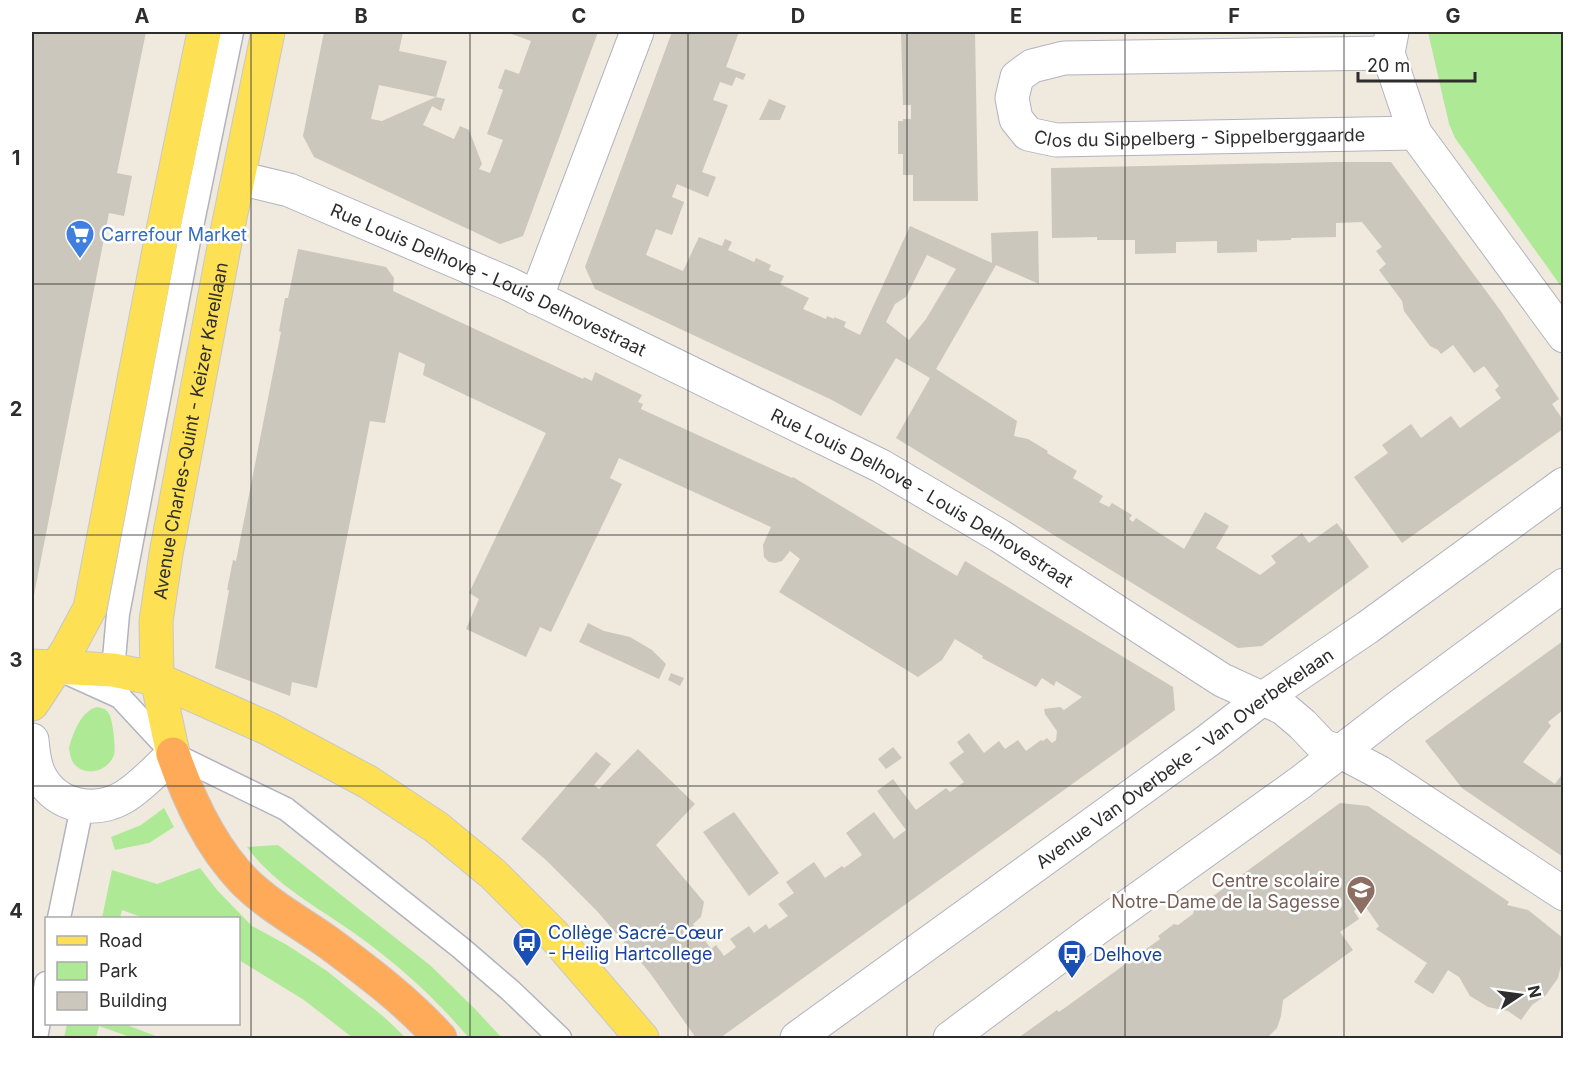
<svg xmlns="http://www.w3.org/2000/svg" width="1595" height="1070" font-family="Inter,sans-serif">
  <rect width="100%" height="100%" fill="#efe9de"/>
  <path fill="#aeea96" d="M1428 32H1563V289L1455 138 1449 124Z
    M97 707C102 708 107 709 109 714 113 720 116 749 114 755 108 771 87 777 75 765 71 761 70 754 69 748 73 733 81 711 97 707Z
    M164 808 174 827 149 843 115 850 111 837 141 825Z
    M278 845 431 966 474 1008 502 1038H469C438 1001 401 967 361 938 322 909 276 887 247 847Z
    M200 868 217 890 252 926 287 945 327 971 384 1017 406 1038H353L304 1000 239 960 238 918H144L122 910 120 918H102L112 870 157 884Z
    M67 1024H124L161 1038H133L99 1026 96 1038H64Z"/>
  <path fill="#cbc7bc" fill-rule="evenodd" d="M32 32 53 33V32H146L117 173 132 176 124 216 109 213 33 600Z
    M324 32H403L399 51 447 61 436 97 379 85 371 119 382 121 436 97 445 99 441 111 432 106 423 125 454 139 460 126 469 130 482 164 479 169 490 173 503 140 487 134 503 90 498 88 505 69 519 74 531 41 506 32H598L523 236 500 244 314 157 303 136Z
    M672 32H739L726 67 746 74 743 80 736 77 732 86 720 82 713 100 728 105 702 172 716 177 708 197 677 184 672 197 684 202 672 235 656 229 646 255 683 271 699 237 722 246 725 239 732 242 728 250 754 262 756 258 771 265 769 270 784 276 780 284 809 298 803 309 826 319 827 316 834 319V317L846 322 844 327 860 335 910 226 992 263 991 233 1038 231 1039 284 996 265 936 369 1017 421 1014 436 1028 439 1048 451 1047 453 1077 471 1073 478 1103 496 1099 502 1109 507 1112 503 1132 515 1129 519 1133 522 1136 518 1184 549 1205 512 1229 526 1216 548 1260 575 1276 563 1271 556 1302 533 1309 543 1337 523 1369 567 1262 646 1238 648 896 438 930 378 896 358 861 416 832 400 595 289 585 267ZM927 255 956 269 926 319 909 340 886 322 895 304 906 297Z
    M901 32H975L978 201H913V175H903V154H898V121H903V119H911V105H903Z
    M769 99 786 106 780 120H759Z
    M1336 162H1391L1500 310 1559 399 1552 404 1563 420V429L1402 543 1354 477 1388 453 1382 445 1411 424 1421 438 1451 416 1460 428 1501 398 1495 390 1499 386 1484 366 1474 373 1453 345 1441 354 1438 350 1430 346 1404 311 1402 301 1379 270 1386 264 1376 251 1382 247 1362 222 1336 223V237L1291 238V240L1260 241 1257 239V252L1217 253V241L1176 242V253L1135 254V240H1097V237L1052 238 1051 168Z
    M298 249 386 267 394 278 393 291 583 379 584 377 592 381 595 372 642 395 638 402 643 404 641 409 792 478 793 477 957 576 965 561 1173 687 1175 710 720 1038H696L650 973 597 911 546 860 521 839 596 752 611 764 594 785 599 789 638 749 695 804 656 845 704 902 701 917 693 924 711 949 716 945 724 956 736 947 730 939 749 926 754 933 766 924 769 929 788 916 778 904 794 893 786 882 814 862 825 878 842 866 844 868 862 855 846 833 874 812 894 839 906 830 877 791 893 779 916 810 946 788 950 792 964 782 949 763 964 752 957 742 969 733 984 753 999 741 1005 749 1018 740 1026 751 1041 740 1043 741 1047 738 1052 743 1056 740 1057 731 1045 714 1044 709 1060 707 1064 710 1082 697 1056 681 1054 686 1042 678 1036 687 982 658 983 656 955 639 942 660 918 677 779 592 800 559 790 551 782 561 775 563 769 562 764 557 763 545 771 527 619 458 610 478 622 484 551 632 540 627 526 657 466 629 479 599 469 593 546 433 423 375 425 364 399 352 385 423 370 421 317 688 292 682 290 696 215 668 229 590H227L233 560 236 561 281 332 279 331 285 298H288Z
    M588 623 604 631 630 637 652 650 666 664 659 679 579 642Z
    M1563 641V710L1548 722 1551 726 1523 762 1555 784 1563 773V857L1462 788 1425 741Z
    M671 673 684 678 680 686 668 680Z
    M893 747 902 758 886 769 878 759Z
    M1340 803 1368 806 1509 902 1507 905 1528 910 1563 938V957L1558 978 1546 995 1532 1005 1521 1020 1508 1011 1488 1007 1470 996 1459 977 1448 970 1433 994 1414 982 1427 963 1376 929 1379 926 1363 903 1354 911 1359 919 1340 932 1353 950 1283 1000 1281 1016 1277 1028 1267 1038H1018L1057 1010 1059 1012 1160 939 1158 936 1174 924 1178 925 1193 914 1194 910Z
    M734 812 779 873 749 896 703 832Z"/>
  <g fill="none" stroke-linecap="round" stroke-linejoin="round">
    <g stroke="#b2b3c1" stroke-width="25">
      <path id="lane" d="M67 673 120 697 173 754 286 809 461 948 511 991 560 1038
        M120 697 113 670 118 614 189 241 232 32
        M59 918 82 807
        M36 1038 46 983"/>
    </g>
    <g stroke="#b2b3c1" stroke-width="35">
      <g id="street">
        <path d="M1392 32 1388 53 1415 133 1564 336"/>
        <path id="s1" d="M1388 53 1064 58 1032 66 1017 77 1012 98 1016 119 1028 134 1056 140 1415 133"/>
        <path id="s2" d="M239 178 289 190 509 284 881 466 1000 536 1222 680 1283 708 1302 724 1323 746 1341 752 1379 772 1564 894"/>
        <path d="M536 298 637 32"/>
        <path d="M32 740C33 751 34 765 40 776 56 807 95 814 124 797 142 786 157 769 173 754"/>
        <path id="s3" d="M797 1038 1206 742 1262 699 1368 627 1564 484"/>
        <path d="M950 1038 1096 929 1301 782 1397 708 1564 585"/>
      </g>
    </g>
    <g stroke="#c8c8c8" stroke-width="35">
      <g id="primary">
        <path d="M32 666 113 670 157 679 269 729 368 782 436 827 493 874 551 932 642 1038"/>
        <path d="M32 704 67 651 90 608 162 235 204 32"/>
        <path id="s4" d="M173 754 157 679 156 621 166 554 224 247 268 32"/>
      </g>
    </g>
    <g stroke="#c8c8c8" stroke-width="35">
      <path id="highway" d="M173 754C189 800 210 846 244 881 269 906 301 923 329 943 368 972 408 1002 440 1038"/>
    </g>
    <use href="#lane" stroke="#fff" stroke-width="22"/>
    <use href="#street" stroke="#fff" stroke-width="33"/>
    <use href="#primary" stroke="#fee055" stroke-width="33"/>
    <use href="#highway" stroke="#ffaa59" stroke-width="33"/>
  </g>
  <path fill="none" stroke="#2d2d2d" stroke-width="1.5" stroke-opacity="0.55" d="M251 32V1038M470 32V1038M688 32V1038M907 32V1038M1125 32V1038M1344 32V1038M32 284H1564M32 535H1564M32 786H1564"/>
  <defs>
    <g id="supermarket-pin" transform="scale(1.5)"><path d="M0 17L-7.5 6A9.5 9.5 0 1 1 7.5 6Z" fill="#3f7fe0" stroke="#fff"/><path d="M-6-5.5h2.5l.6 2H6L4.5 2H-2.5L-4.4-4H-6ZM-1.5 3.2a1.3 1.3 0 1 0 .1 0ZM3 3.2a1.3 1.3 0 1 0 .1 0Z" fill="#fff"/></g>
    <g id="school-pin" transform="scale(1.5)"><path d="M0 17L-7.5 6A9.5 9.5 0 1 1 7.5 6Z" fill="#8d6e63" stroke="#fff"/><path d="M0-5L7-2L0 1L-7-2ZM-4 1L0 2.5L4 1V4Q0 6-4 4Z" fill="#fff"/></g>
    <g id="bus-pin" transform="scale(1.5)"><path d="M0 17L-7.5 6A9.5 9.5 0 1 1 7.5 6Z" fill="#1a4fb4" stroke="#fff"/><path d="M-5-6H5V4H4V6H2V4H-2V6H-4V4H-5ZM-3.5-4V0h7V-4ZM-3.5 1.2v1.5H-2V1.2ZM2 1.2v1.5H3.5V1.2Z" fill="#fff"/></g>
  </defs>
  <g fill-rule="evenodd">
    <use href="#supermarket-pin" x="80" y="234"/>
    <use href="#school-pin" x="1361" y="890"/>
    <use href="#bus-pin" x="527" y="942"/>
    <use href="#bus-pin" x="1072" y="954"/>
  </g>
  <g text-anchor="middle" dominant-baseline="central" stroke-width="5" stroke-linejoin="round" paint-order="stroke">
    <g font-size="18" fill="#2d2d2d" stroke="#fff">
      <text stroke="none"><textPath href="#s1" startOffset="610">Clos du Sippelberg - Sippelberggaarde</textPath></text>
      <text stroke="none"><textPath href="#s2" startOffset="270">Rue Louis Delhove - Louis Delhovestraat</textPath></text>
      <text stroke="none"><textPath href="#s4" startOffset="328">Avenue Charles-Quint - Keizer Karellaan</textPath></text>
      <text stroke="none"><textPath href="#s2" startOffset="756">Rue Louis Delhove - Louis Delhovestraat</textPath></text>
      <text stroke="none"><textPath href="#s3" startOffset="478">Avenue Van Overbeke - Van Overbekelaan</textPath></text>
    </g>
    <g font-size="18" fill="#366cbe" stroke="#fff" text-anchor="start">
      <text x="101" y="234">Carrefour Market</text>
    </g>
    <g font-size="18" fill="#785e54" stroke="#fff" text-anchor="end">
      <text x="1340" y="880">Centre scolaire<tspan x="1340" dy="21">Notre-Dame de la Sagesse</tspan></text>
    </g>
    <g font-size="18" fill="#164399" stroke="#fff" text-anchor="start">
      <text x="548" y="932">Collège Sacré-Cœur<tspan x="548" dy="21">- Heilig Hartcollege</tspan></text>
      <text x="1093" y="954">Delhove</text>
    </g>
  </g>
  <rect width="1595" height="1070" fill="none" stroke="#ffffff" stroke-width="66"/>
  <rect x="45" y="917" width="195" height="108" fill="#ffffff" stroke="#ababab" stroke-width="1.5"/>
  <rect x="57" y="936" width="30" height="9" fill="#fee055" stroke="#ababab" stroke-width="1.5"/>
  <text x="99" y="947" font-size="18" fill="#2d2d2d">Road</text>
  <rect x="57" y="962" width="30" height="18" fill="#aeea96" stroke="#ababab" stroke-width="1.5"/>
  <text x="99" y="977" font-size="18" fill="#2d2d2d">Park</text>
  <rect x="57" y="992" width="30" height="18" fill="#cbc7bc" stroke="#ababab" stroke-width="1.5"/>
  <text x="99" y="1007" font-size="18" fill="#2d2d2d">Building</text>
  <g transform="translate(1520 995) rotate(77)" stroke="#ffffff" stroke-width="4.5" paint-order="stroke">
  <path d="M0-4.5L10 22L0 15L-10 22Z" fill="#2d2d2d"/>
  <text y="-9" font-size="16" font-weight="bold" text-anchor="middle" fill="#2d2d2d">N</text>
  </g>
  <path d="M1358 72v9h117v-9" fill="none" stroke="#2d2d2d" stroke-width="3"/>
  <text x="1367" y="72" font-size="18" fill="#2d2d2d" stroke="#ffffff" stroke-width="4.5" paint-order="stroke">20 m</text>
  <rect x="33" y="33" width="1529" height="1004" fill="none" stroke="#2d2d2d" stroke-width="2"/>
  <g font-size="20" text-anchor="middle" font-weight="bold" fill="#2d2d2d">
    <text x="142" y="23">A</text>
    <text x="361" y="23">B</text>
    <text x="579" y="23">C</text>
    <text x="798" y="23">D</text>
    <text x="1016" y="23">E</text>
    <text x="1234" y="23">F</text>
    <text x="1453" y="23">G</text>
    <text x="16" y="165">1</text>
    <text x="16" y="416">2</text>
    <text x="16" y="667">3</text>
    <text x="16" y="918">4</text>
  </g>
</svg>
